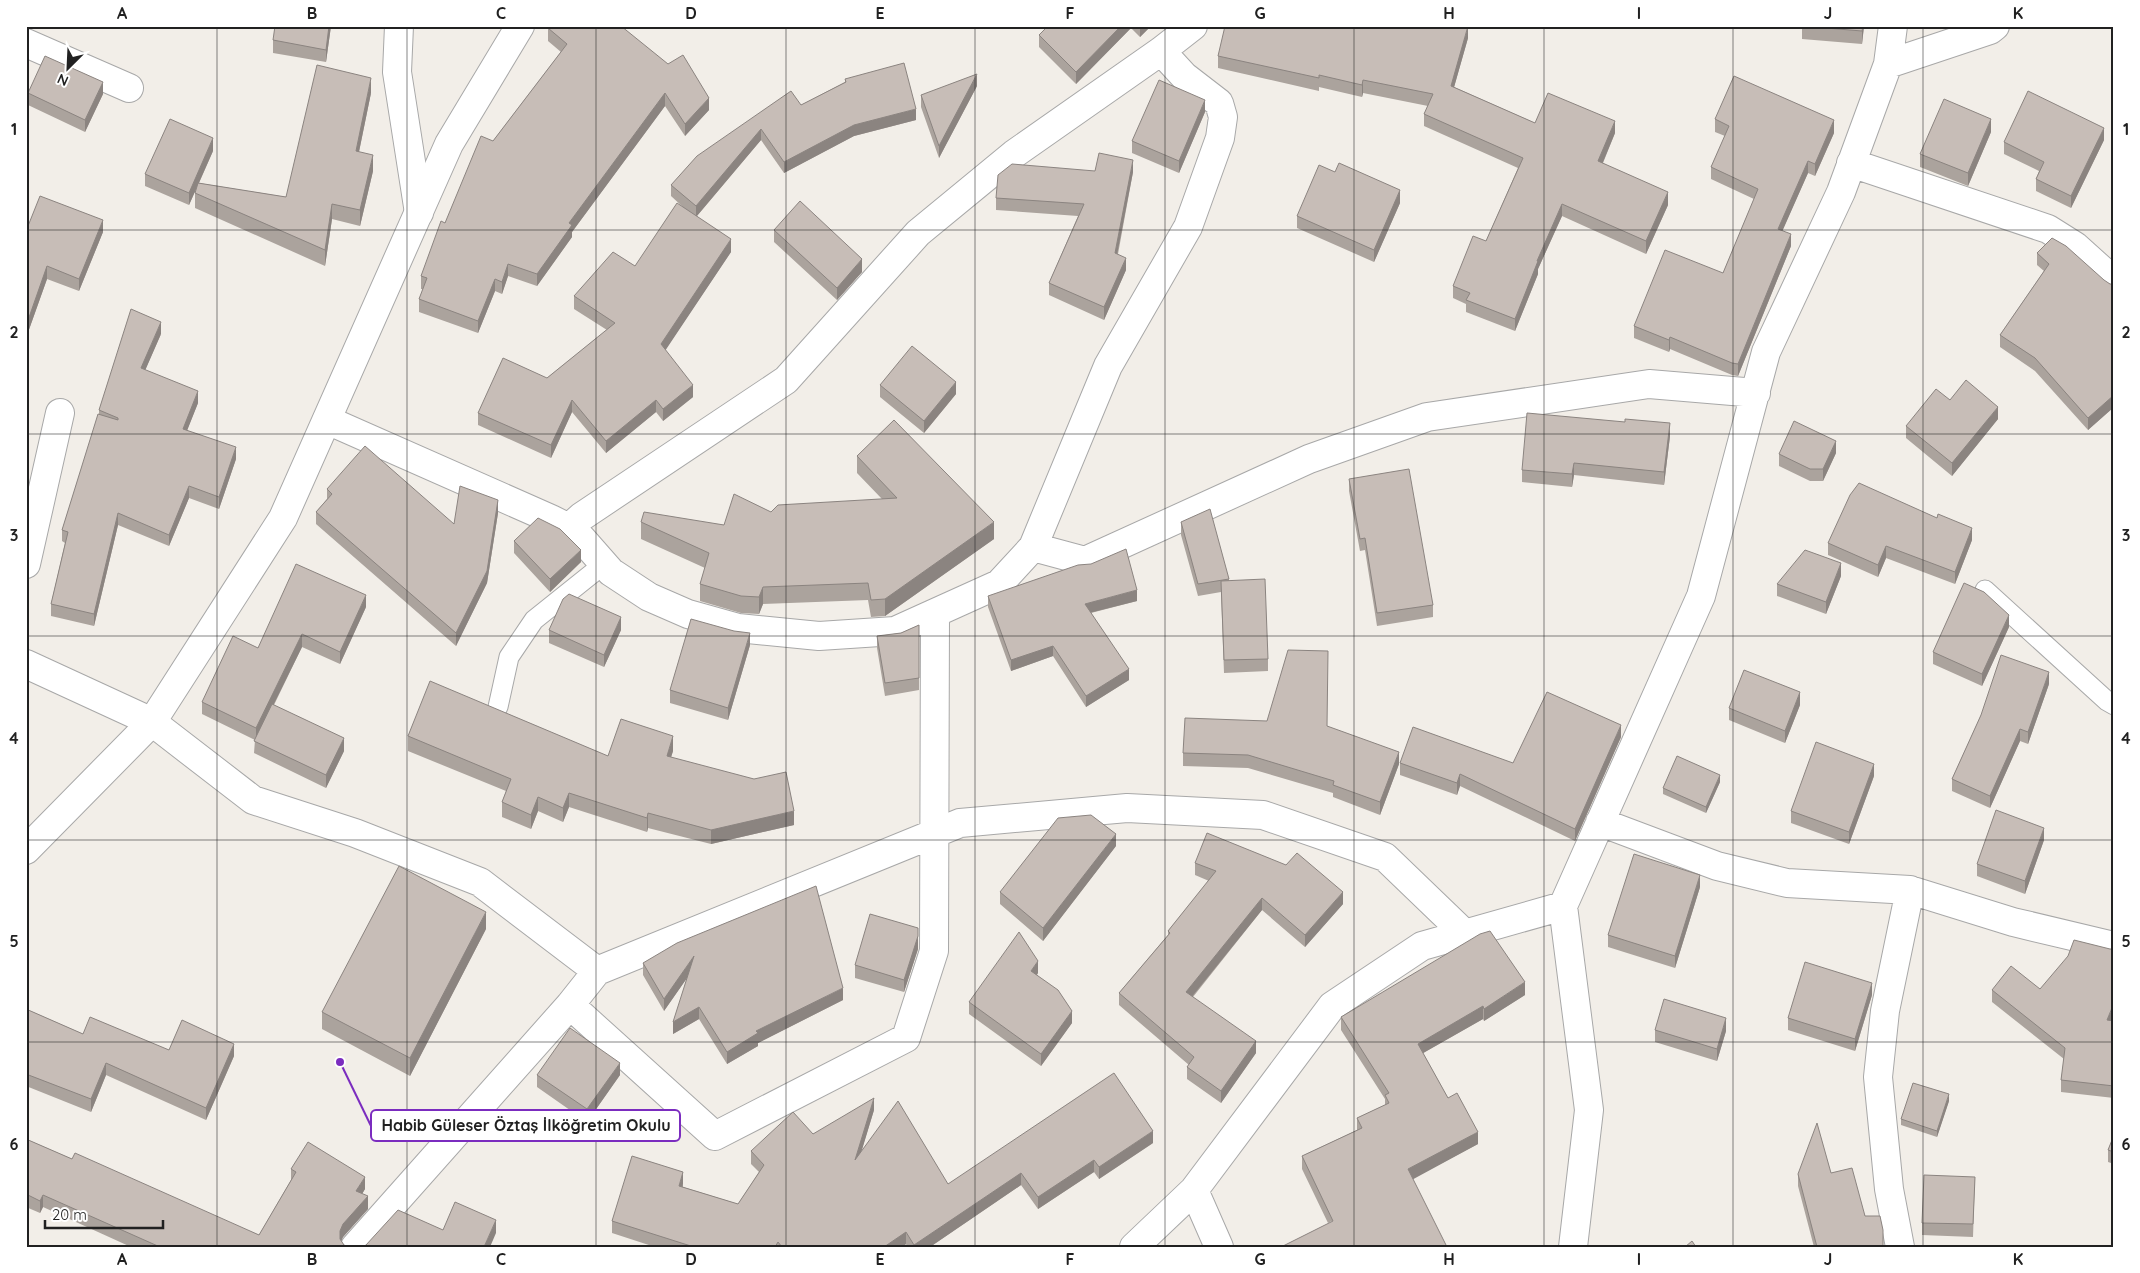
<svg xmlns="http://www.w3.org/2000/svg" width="2140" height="1273" font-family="Quicksand,sans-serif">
  <rect width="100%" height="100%" fill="#f2eee8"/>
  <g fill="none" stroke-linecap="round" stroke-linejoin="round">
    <g stroke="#a8a8a8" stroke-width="21">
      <path id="service" d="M1985 590 2107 701 2114 705
        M498 707 509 657 534 620 604 564"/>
    </g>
    <g stroke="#a8a8a8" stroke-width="30">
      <path id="minor" d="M399 26 397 72 419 213
        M26 43 129 88
        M1888 64 1990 30 1995 26
        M1851 163 2048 229 2075 246 2114 281
        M327 420 551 519 569 528 582 539 611 572 649 597 688 614 738 628 819 636 895 631 999 584 1033 547 1108 366 1188 227 1220 138 1223 117 1219 103 1184 76 1161 51
        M569 528 581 517 786 380 918 233 1014 154 1161 51 1193 26
        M1033 547 1085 561 1309 459 1427 417 1649 384 1756 393
        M26 564 60 413
        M26 664 152 722 253 800 355 833 480 882 597 971
        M1600 822 1717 866 1787 883 1910 890 2013 922 2114 946
        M570 1005 715 1136 906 1038 934 951 935 613
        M1194 1190 1219 1247
        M355 1247 570 1005 597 971 960 823 1127 808 1263 815 1385 857 1465 934
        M1134 1247 1194 1190 1332 1006 1422 946 1563 906
        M1573 1247 1589 1110 1563 906 1701 596 1766 352 1841 192 1888 64 1893 26
        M1900 1247 1889 1189 1878 1077 1885 1011 1910 890"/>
    </g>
    <g stroke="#a8a8a8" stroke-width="30">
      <path id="tertiary" d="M26 850 152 722 283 518 449 144 520 26"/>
    </g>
    <use href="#service" stroke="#fff" stroke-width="19"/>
    <use href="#minor" stroke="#fff" stroke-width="28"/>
    <use href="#tertiary" stroke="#fff" stroke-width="28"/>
  </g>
  <path fill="#aba39d" d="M331 26 326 62 273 53V40Z
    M1048 26H1151L1140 37 1131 28 1076 84 1039 47V35Z
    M1802 26H1864L1862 44 1802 39Z
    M548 28 709 110 685 136 665 106 572 232V237L537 286 508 276 502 294 495 291 478 333 419 312V299L423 289H421V276L445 223 493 141 561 52 548 41Z
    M1468 38 1454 87 1535 123 1615 133 1603 163 1668 205 1646 254 1562 216 1538 269V274L1515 331 1466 312V304L1453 298V286L1486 241 1518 168 1424 126V114L1428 106 1363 93 1362 97 1319 87V91L1218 68V56Z
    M845 79 916 120 854 136 784 173 761 140 697 216 731 252 665 350 693 397 663 421 656 412 606 453 572 412 551 458 478 425V413L547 378 607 330 574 309V296L635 266 684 208 671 196V185L801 105 845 82Z
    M977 86 939 158 921 107V95Z
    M28 93 103 94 85 132 28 105Z
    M371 93 359 152 373 171 360 226 332 219 325 266 195 208V193L197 187 189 205 145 186V174L213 151 199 183 286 197Z
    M1205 112 1179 173 1132 153V141Z
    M1715 119 1834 133 1815 176 1808 173 1782 231 1791 246 1738 376 1732 375 1670 349 1669 352 1634 338V326L1723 273 1754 199 1711 179V167L1725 136 1715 132Z
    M1991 132 1968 186 1920 167V154Z
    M2104 140 2071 208 2036 191V179L2039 171 2004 154V142Z
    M1095 171 1133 172 1118 254 1126 270 1104 320 1049 295V283L1078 216 996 210V198Z
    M1335 172 1400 203 1374 262 1297 228V216Z
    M774 230 862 272 837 300 774 242Z
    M26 231 103 232 79 291 47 279 26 338Z
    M2037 253 2110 284H2114V407L2088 430 2035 371 2000 347V335L2044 271 2037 265Z
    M161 334 145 370 198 403 187 430 236 459 219 509 189 498 169 546 118 525 94 626 51 616V604L65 543 62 541V530L99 414V410Z
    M880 385 956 394 924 433 880 397Z
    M1950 400 1998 419 1952 476 1906 438V426Z
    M1670 436 1664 485 1574 475 1572 487 1522 482V470Z
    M1836 453 1823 481H1810L1779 466V454Z
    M857 456 994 539 885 616 871 617 868 600 763 604 759 614 741 613 700 601V584L705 568 641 539V522L724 525 771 512 882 499 857 473Z
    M1349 479 1433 605V617L1377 626 1365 550 1360 551 1349 491Z
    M327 489 454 524 498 513 487 583 456 646 316 524V512L327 499Z
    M1937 518 1972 540 1955 584 1886 558 1878 577 1828 555V543Z
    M1181 522 1229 579V581L1268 659V671L1224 673 1221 592 1198 596 1181 535Z
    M514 541 581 562 550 592 514 553Z
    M1841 576 1826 614 1777 596V584Z
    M988 596 1137 601 1091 613 1129 680 1086 707 1053 656 1011 671 988 607Z
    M366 607 340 664 302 647 274 705 344 751 326 788 254 753 255 740 202 714V702L258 648Z
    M919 625V690L885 696 877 648V636L901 633Z
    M2009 627 1982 686 1933 664V652Z
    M549 630H621L604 667 549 643Z
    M750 645 728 720 670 703V690Z
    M2049 684 2028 744 2020 741 1990 808 1952 791V779L1981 715Z
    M1800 705 1785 743 1729 720V708Z
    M1327 726 1399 764 1380 815 1333 797V793L1248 768 1183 766V753Z
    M408 736 608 756 673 751 671 757 794 825 711 844 648 828 647 832 569 807 563 822 538 811 531 829 502 817V802L506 791 408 751Z
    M1621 737 1575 841 1460 786 1457 795 1400 775V763H1513Z
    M1874 776 1849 844 1791 823V811Z
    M1720 782 1706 813 1663 794V788Z
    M2044 840 2025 894 1977 876V864Z
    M1116 846 1043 941 1000 904V892Z
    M1195 863 1343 904 1305 947 1262 910 1193 997 1256 1053 1221 1103 1187 1079V1067L1189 1065 1119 1005V993L1168 935V931L1209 881 1195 875Z
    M1700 887 1675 968 1608 947V935Z
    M918 928V949L904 992 855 978V965Z
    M486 929 410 1076 322 1029V1012Z
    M643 963 843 1000 758 1043V1046L727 1064 699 1019 673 1034 687 978 664 1011 643 975Z
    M1038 973 1037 975 1072 1023 1041 1066 969 1014V1002Z
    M2040 989 2112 1021H2114V1098L2061 1092V1080L2064 1059 1992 1002V990Z
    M1525 995 1484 1021 1483 1019 1423 1053 1448 1098 1478 1144 1328 1223 1302 1169V1156L1357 1130V1118L1385 1105V1099L1341 1030V1017Z
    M1872 995 1855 1051 1788 1030V1018Z
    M26 1009 83 1034 169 1050 234 1056 206 1120 106 1075 91 1112 26 1086Z
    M1655 1030 1726 1031 1717 1061 1655 1042Z
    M537 1075H620L587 1122 537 1087Z
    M1949 1101 1937 1137 1901 1125V1119Z
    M874 1110 861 1152 948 1184 1153 1143 1099 1179 1094 1172 1038 1209 1021 1185 930 1247H907L906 1244 902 1247H655L612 1233V1221L683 1184V1187L738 1204 759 1172 751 1164V1151L813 1134Z
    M2114 1135V1164L2108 1162V1150Z
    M26 1139 72 1159 259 1235 291 1180V1169L365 1189 362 1194 368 1209 343 1237 341 1241 344 1245 347 1247H131L43 1207 40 1213 26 1207Z
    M1831 1173 1865 1216 1883 1247H1814L1798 1186V1174Z
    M1975 1177 1973 1237 1922 1235V1223Z"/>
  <path fill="#8b8480" d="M329 26H331L326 62V50Z
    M1121 26H1131V28L1076 84V72Z
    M1140 26H1151L1140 37Z
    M1468 26V38L1451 98V86Z
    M1863 26H1864L1862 44V31Z
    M977 74V86L939 158V146Z
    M371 78V93L356 166V151Z
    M1363 80V93L1362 97V85Z
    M103 82V94L85 132V120Z
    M665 93V106L572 232V237L537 286V274L569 223Z
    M709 98V110L685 136V124Z
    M1205 100V112L1179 173V161Z
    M916 109V120L854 136 784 173V162L854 125Z
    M1991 119V132L1968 186V173Z
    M1834 120V133L1815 176V164Z
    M1615 121V133L1598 174V161Z
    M2104 128V140L2071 208V196Z
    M761 129V140L696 217V206Z
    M213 138V151L189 205V193Z
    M373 155V171L360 226V210Z
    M1133 160V172L1115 265V253Z
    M1808 161V173L1778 241V229Z
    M1400 190V203L1374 262V250Z
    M1668 192V205L1646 254V241Z
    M332 204V219L325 266V250Z
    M1562 204V216L1538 269V274L1515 331V319L1537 261Z
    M103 220V232L79 291V279Z
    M1791 234V246L1738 376V364Z
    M731 239V252L661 357V344Z
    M1126 258V270L1104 320V307Z
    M862 259V272L837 300V288Z
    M508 264V276L502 294V282Z
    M47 266V279L26 338V326Z
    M495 279V291L478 333V321Z
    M161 322V334L141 380V368Z
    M1670 337V349L1669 352V340Z
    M956 382V394L924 433V421Z
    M693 385V397L663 421V409Z
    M198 391V403L183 441V429Z
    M2114 395V407L2088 430V418Z
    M572 400V412L551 458V445Z
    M656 400V412L606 453V441Z
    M1998 407V419L1952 476V463Z
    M1670 423V436L1664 485V472Z
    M1836 441V453L1823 481V469Z
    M236 447V459L219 509V497Z
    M1574 463V475L1572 487V474Z
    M189 486V498L169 546V535Z
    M498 500V513L487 583 456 646V633Z
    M118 513V525L94 626V614Z
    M994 522V539L885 616V599Z
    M1972 528V540L1955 584V572Z
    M1886 546V558L1878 577V565Z
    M581 550V562L550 592V579Z
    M1841 563V576L1826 614V602Z
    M763 587V604L759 614V597Z
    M1137 590V601L1085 614V604Z
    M366 595V607L340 664V652Z
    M2009 615V627L1982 686V674Z
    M621 617V630L604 667V655Z
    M750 633V645L728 720V708Z
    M302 634V647L256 740V728Z
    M1053 646V656L1011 671V660Z
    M1129 669V680L1086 707V696Z
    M2049 672V684L2028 744V732Z
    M1800 692V705L1785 743V731Z
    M1621 725V737L1575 841V829Z
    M2020 729V741L1990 808V796Z
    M673 736V751L667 770V756Z
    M344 738V751L326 788V775Z
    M1399 752V764L1380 815V802Z
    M1874 764V776L1849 844V832Z
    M1460 774V786L1457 795V783Z
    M1720 775V782L1706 813V807Z
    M569 793V807L563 822V808Z
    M538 797V811L531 829V815Z
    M794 811V825L711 844V830Z
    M648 813V828L647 832V818Z
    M2044 828V840L2025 894V881Z
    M1116 834V846L1043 941V928Z
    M1700 875V887L1675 968V956Z
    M1343 892V904L1305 947V935Z
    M1262 898V910L1186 1004V992Z
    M486 912V929L410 1076V1058Z
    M918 936V949L904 992V980Z
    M694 956V968L664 1011V999Z
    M1038 961V973L1031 983V971Z
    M1525 982V995L1484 1021V1009Z
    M1872 983V995L1855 1051V1039Z
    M843 988V1000L758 1043V1046L727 1064V1052L756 1031Z
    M2114 1003V1015L2107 1032V1020Z
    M1483 1006V1019L1418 1056V1044Z
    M699 1007V1019L673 1034V1022Z
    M1072 1011V1023L1041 1066V1054Z
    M1726 1018V1031L1717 1061V1049Z
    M1256 1041V1053L1221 1103V1091Z
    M234 1044V1056L206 1120V1108Z
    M106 1063V1075L91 1112V1099Z
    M620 1063V1075L587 1122V1109Z
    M1949 1094V1101L1937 1137V1131Z
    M874 1098V1110L855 1173V1160Z
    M1153 1131V1143L1099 1179V1167Z
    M1478 1132V1144L1408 1182V1169Z
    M1094 1160V1172L1038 1209V1197Z
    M683 1172V1184L679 1198V1186Z
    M1021 1173V1185L930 1247H914V1245Z
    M365 1177V1189L356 1204V1191Z
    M43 1195V1207L40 1213V1201Z
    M368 1196V1209L343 1237 340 1244V1231L343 1224Z
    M496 1220V1233L490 1247H484Z
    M906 1232V1244L902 1247H884Z"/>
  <path fill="#c7bdb7" stroke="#8b8480" d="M275 26H329L326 50 273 40Z
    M550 26H621L668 64 683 55 709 98 685 124 665 93 569 223 572 225 537 274 508 264 502 282 495 279 478 321 419 299 427 278 421 276 441 221 445 223 481 136 493 141 567 44 548 28Z
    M1048 26H1121L1076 72 1039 35Z
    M1225 26H1468L1451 86 1535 123 1548 93 1615 121 1598 161 1668 192 1646 241 1562 204 1537 261H1538L1515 319 1466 300 1470 293 1453 286 1473 236 1486 241 1523 158 1424 114 1433 94 1363 80 1362 85 1319 75V78L1218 56Z
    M1802 26H1863L1862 31Z
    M45 56 103 82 85 120 28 93Z
    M904 63 916 109 854 125 784 162 761 129 696 206 671 185 697 156 791 91 801 105 846 82 845 79Z
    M317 65 371 78 356 151 373 155 360 210 332 204 325 250 195 193 198 183 286 197Z
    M977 74 939 146 921 95Z
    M1734 76 1834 120 1815 164 1808 161 1778 229 1791 234 1738 364 1732 363 1670 337 1669 340 1634 326 1665 250 1723 273 1758 189 1711 167 1729 126 1715 119Z
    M1159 80 1205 100 1179 161 1132 141Z
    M2028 91 2104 128 2071 196 2036 179 2044 162 2004 142Z
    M1944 99 1991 119 1968 173 1920 154Z
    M170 119 213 138 189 193 145 174Z
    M1099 153 1133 160 1115 253 1126 258 1104 307 1049 283 1084 204 996 198 998 175 1012 164 1095 171Z
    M1339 163 1400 190 1374 250 1297 216 1319 165 1335 172Z
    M40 196 103 220 79 279 47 266 26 326V231Z
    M800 201 862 259 837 288 774 230Z
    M677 203 731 239 661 344 693 385 663 409 656 400 606 441 572 400 551 445 478 413 503 358 547 378 615 323 574 296 613 252 635 266Z
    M2052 238 2066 246 2104 280 2110 284H2114V395L2088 418 2035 358 2000 335 2049 264 2037 253Z
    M131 309 161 322 141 368 198 391 183 429 236 447 219 497 189 486 169 535 118 513 94 614 51 604 68 532 62 530 98 414 118 420V418L99 410Z
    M912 346 956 382 924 421 880 385Z
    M1966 380 1998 407 1952 463 1906 426 1936 389 1950 400Z
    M1527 413 1625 422V419L1670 423 1664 472 1574 463 1572 474 1522 470Z
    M894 420 994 522 885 599 871 600 868 583 763 587 759 597 741 596 700 584 709 553 641 522 644 512 724 525 734 494 771 512 778 505 897 498 857 456Z
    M1794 421 1836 441 1823 469H1810L1779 454Z
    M365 446 454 524 460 486 498 500 487 571 456 633 316 512 332 494 327 489Z
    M1409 469 1433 605 1377 613 1365 538 1360 539 1349 479Z
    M1859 483 1937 518 1938 514 1972 528 1955 572 1886 546 1878 565 1828 543 1850 495Z
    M1210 509 1229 579 1198 584 1181 522Z
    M538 518 560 529 581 550 550 579 514 541Z
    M1126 549 1137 590 1085 604 1129 669 1086 696 1053 646 1011 660 988 596 1078 565 1091 564Z
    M1805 550 1841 563 1826 602 1777 584Z
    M296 564 366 595 340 652 302 634 256 728 202 702 233 636 258 648Z
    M1265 579 1268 659 1224 660 1221 581Z
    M1964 583 1984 592 2009 615 1982 674 1933 652Z
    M569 594 621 617 604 655 549 630 563 599Z
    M691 619 734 631 750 633 728 708 670 690Z
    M919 625V678L885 683 877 636 901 633Z
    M1288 650 1328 651 1327 726 1399 752 1380 802 1333 785 1334 781 1248 755 1183 753 1185 718 1267 721Z
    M2001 655 2049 672 2028 732 2020 729 1990 796 1952 779 1981 715Z
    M1744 670 1800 692 1785 731 1729 708Z
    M430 681 608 756 621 719 673 736 667 756 754 779 786 772 794 811 711 830 648 813 647 818 569 793 563 808 538 797 531 815 502 802 511 779 408 736Z
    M1547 692 1621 725 1575 829 1460 774 1457 783 1400 763 1413 727 1513 763Z
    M272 704 344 738 326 775 254 741Z
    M1816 742 1874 764 1849 832 1791 811Z
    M1677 756 1720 775 1706 807 1663 788Z
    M1996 810 2044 828 2025 881 1977 864Z
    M1091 815 1116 834 1043 928 1000 892 1058 818Z
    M1207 833 1286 865 1297 853 1343 892 1305 935 1262 898 1186 992 1256 1041 1221 1091 1187 1067 1194 1057 1119 993 1170 933 1168 931 1216 871 1195 863Z
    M1634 854 1700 875 1675 956 1608 935Z
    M399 866 486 912 410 1058 322 1012Z
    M816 886 843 988 756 1031 758 1033 727 1052 699 1007 673 1022 694 956 664 999 643 963 677 943Z
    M870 914 918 928V936L904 980 855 965Z
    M1490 931 1525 982 1484 1009 1483 1006 1418 1044 1448 1098 1457 1093 1478 1132 1408 1169 1447 1247H1283V1246L1333 1221 1302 1156 1362 1128 1357 1118 1389 1103 1385 1095 1389 1093 1341 1017 1480 934Z
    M1019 932 1038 961 1031 971 1058 990 1072 1011 1041 1054 969 1002Z
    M2074 940 2110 949H2114V1003L2107 1020 2114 1021V1086L2061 1080 2065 1048 1992 990 2011 966 2040 989 2068 956Z
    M1805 962 1872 983 1855 1039 1788 1018Z
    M1664 999 1726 1018 1717 1049 1655 1030Z
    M26 1009 83 1034 90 1017 169 1050 182 1020 234 1044 206 1108 106 1063 91 1099 26 1074Z
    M570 1028 620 1063 587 1109 537 1075Z
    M1114 1073 1153 1131 1099 1167 1094 1160 1038 1197 1021 1173 914 1245 906 1232 884 1247H782L778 1242 775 1247H694L612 1221 632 1156 683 1172 679 1186 738 1204 764 1165 751 1151 793 1112 813 1134 874 1098 855 1160 898 1101 948 1184Z
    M1913 1083 1949 1094 1937 1131 1901 1119Z
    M1817 1123 1831 1173 1852 1168 1865 1216H1880L1883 1230V1247H1817L1798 1174Z
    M2114 1135V1152L2108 1150Z
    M26 1139 72 1159 75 1153 259 1235 296 1172 291 1169 308 1142 365 1177 356 1191 368 1196 343 1224 340 1231V1239L344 1245 347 1247H160L43 1195 40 1201 26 1194Z
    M1924 1175 1975 1177 1973 1224 1922 1223Z
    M455 1202 496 1220 484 1247H363L366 1245 398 1210 443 1230Z
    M1692 1241 1696 1247H1685Z"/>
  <path fill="none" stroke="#212121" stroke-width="1" stroke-opacity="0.55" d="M217 26V1247M407 26V1247M596 26V1247M786 26V1247M975 26V1247M1165 26V1247M1354 26V1247M1544 26V1247M1733 26V1247M1923 26V1247M26 230H2114M26 434H2114M26 636H2114M26 840H2114M26 1042H2114"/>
  <path fill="none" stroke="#7b2cbf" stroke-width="2" d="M340 1062L371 1126"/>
  <circle fill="#7b2cbf" stroke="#fff" stroke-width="2" cx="340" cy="1062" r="5"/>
  <rect fill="#fff" stroke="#7b2cbf" stroke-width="2" x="371" y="1110" width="309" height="31" rx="5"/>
  <g font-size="16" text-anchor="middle" font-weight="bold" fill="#212121">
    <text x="526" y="1131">Habib Güleser Öztaş İlköğretim Okulu</text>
  </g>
  <rect width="2140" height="1273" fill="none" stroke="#ffffff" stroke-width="55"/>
  <g transform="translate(68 68) rotate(204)" stroke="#ffffff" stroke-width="4" paint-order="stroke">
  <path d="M0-4L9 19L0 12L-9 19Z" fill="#212121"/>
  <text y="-8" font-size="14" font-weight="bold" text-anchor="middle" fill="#212121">N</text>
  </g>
  <path d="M45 1220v8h118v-8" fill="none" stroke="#212121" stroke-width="2.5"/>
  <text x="52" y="1220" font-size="15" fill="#212121" stroke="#ffffff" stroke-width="4" paint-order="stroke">20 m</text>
  <rect x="28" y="28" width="2084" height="1218" fill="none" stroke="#212121" stroke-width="2"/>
  <g font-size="16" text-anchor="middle" font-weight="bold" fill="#212121">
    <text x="122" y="19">A</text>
    <text x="312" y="19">B</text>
    <text x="501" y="19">C</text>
    <text x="691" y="19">D</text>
    <text x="880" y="19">E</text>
    <text x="1070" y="19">F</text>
    <text x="1260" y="19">G</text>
    <text x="1449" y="19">H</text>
    <text x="1639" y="19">I</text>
    <text x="1828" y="19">J</text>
    <text x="2018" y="19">K</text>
    <text x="14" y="135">1</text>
    <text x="2126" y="135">1</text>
    <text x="14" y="338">2</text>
    <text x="2126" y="338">2</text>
    <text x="14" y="541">3</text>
    <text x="2126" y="541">3</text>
    <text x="14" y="744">4</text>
    <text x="2126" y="744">4</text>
    <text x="14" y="947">5</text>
    <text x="2126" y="947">5</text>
    <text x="14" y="1150">6</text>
    <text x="2126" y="1150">6</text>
    <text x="122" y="1265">A</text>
    <text x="312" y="1265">B</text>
    <text x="501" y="1265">C</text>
    <text x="691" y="1265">D</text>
    <text x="880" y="1265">E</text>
    <text x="1070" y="1265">F</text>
    <text x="1260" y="1265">G</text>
    <text x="1449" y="1265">H</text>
    <text x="1639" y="1265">I</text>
    <text x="1828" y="1265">J</text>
    <text x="2018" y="1265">K</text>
  </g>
</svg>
